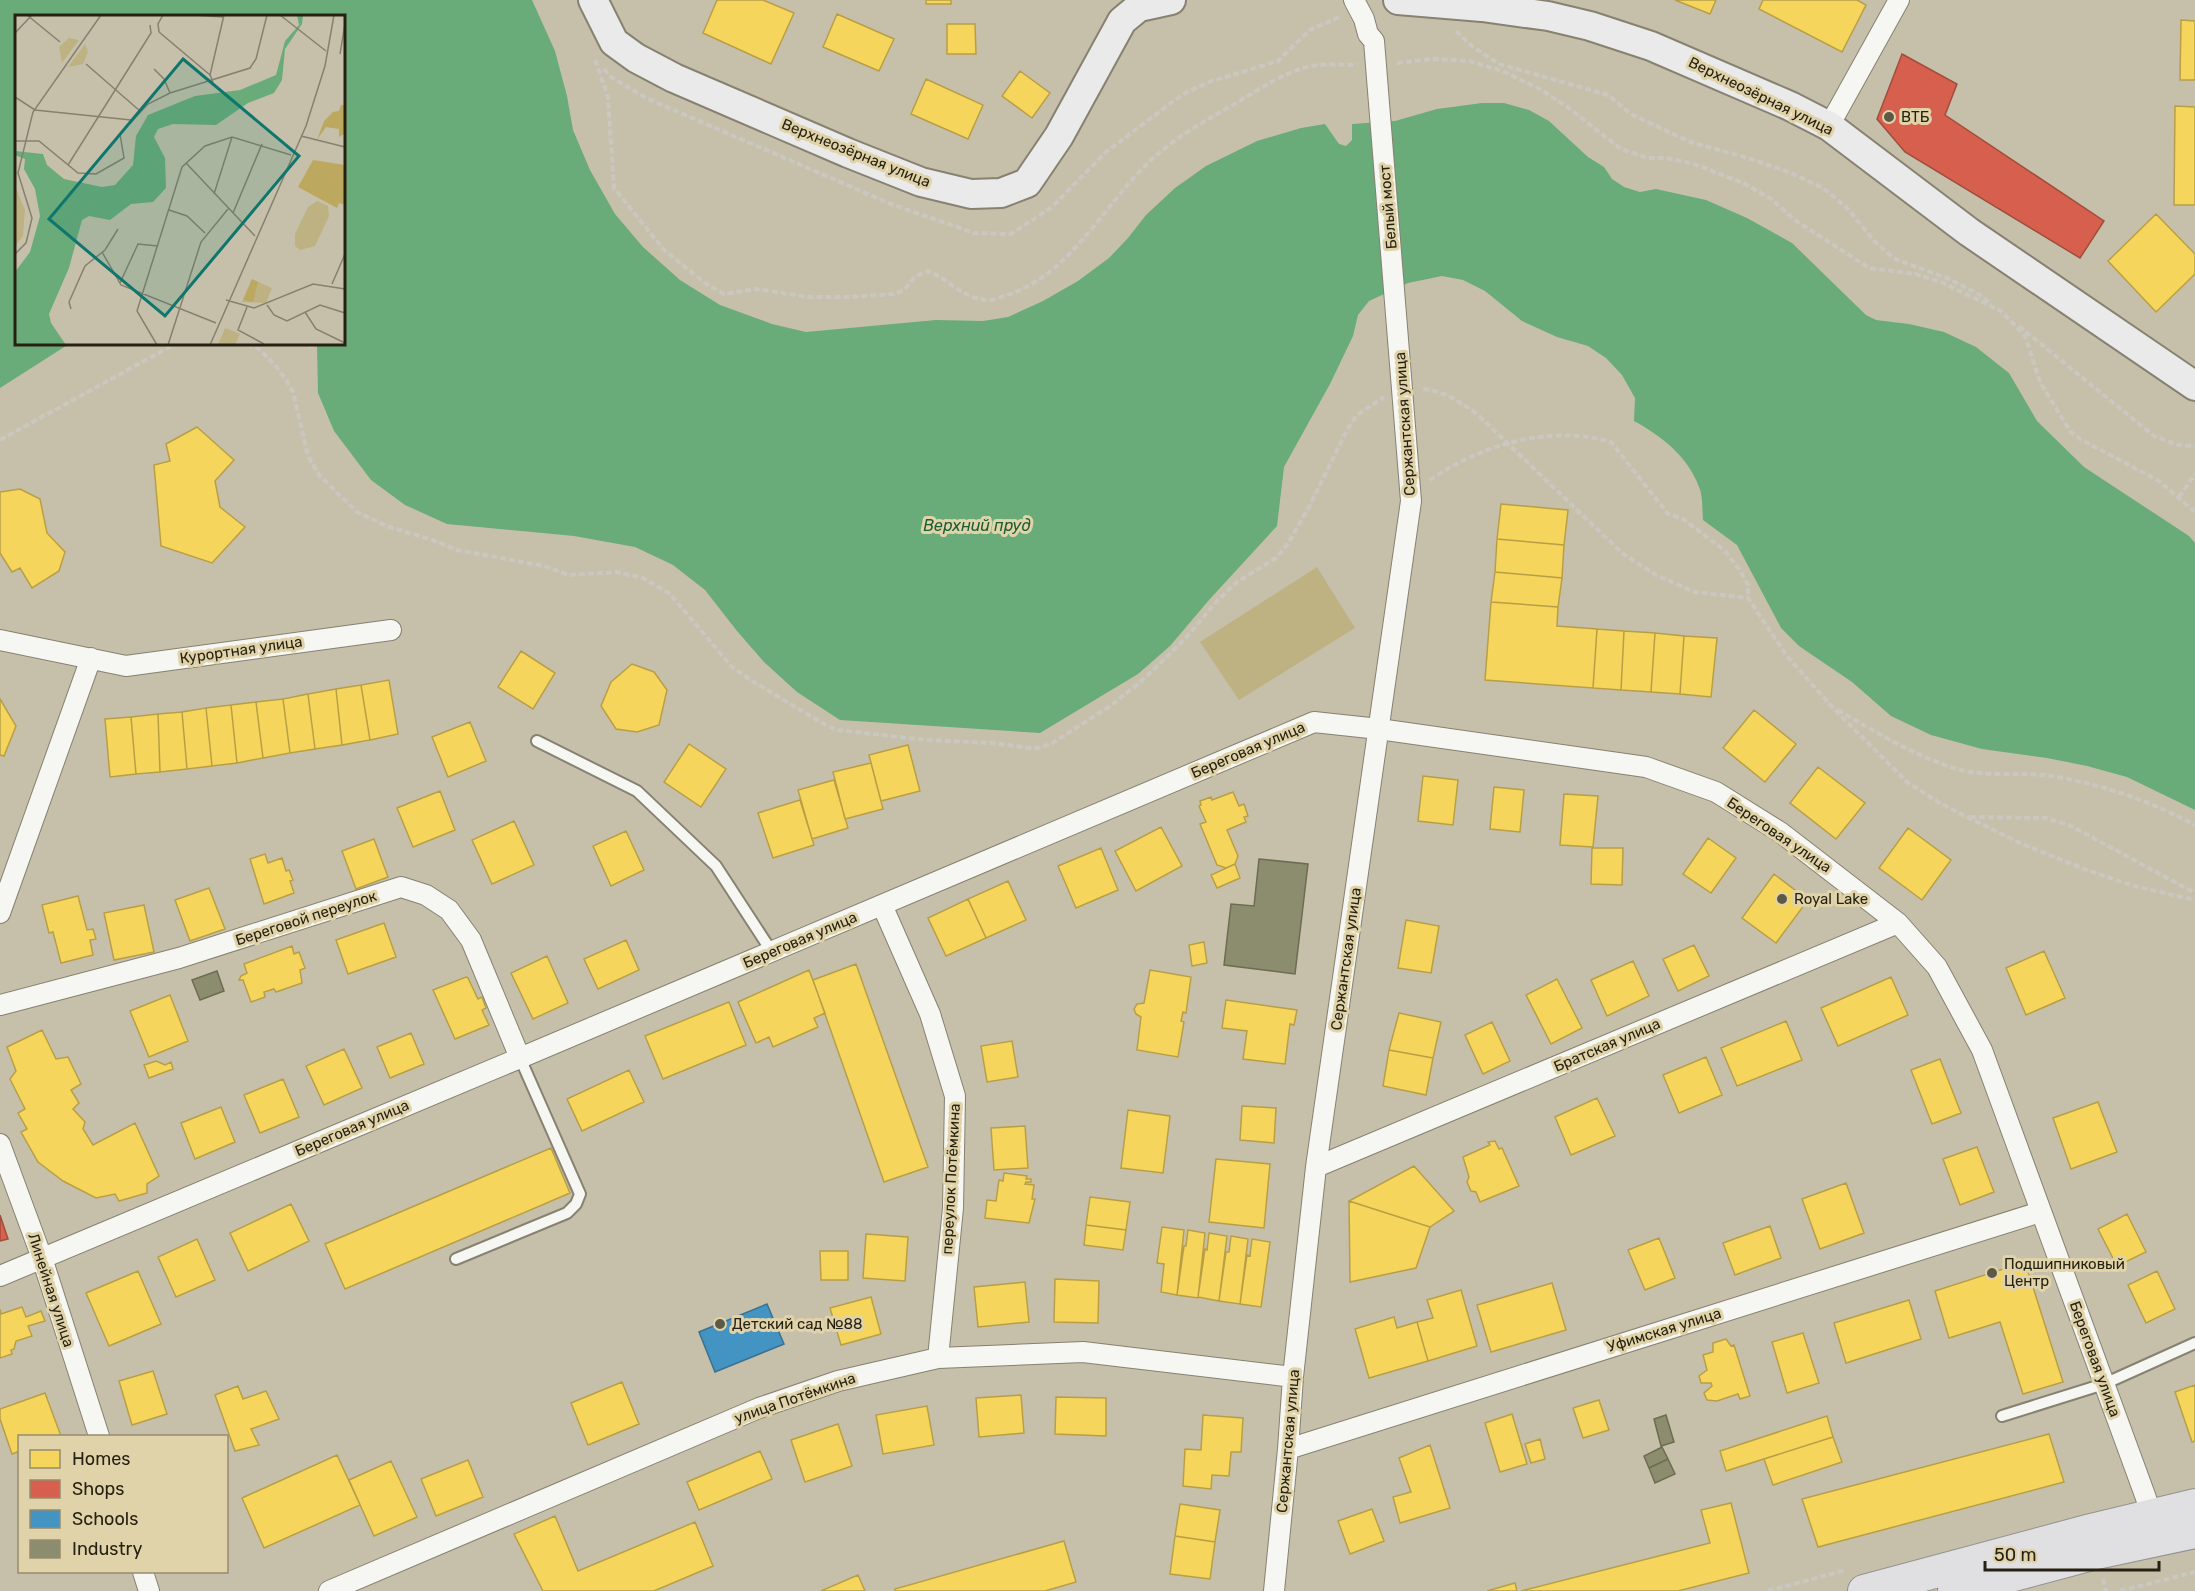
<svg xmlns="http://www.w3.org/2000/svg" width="2195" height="1591" font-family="Rubik,sans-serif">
  <rect width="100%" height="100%" fill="#c6c0aa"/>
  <path fill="#beb182" d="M1317 567 1355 628 1239 700 1200 642Z"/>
  <path fill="#6aab7a" d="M0 0H532L555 51 567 96 573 130 590 170 615 214 643 247 680 280 720 305 772 324 806 332 936 320 983 321 1008 317 1043 301 1078 281 1109 258 1128 238 1146 215 1175 188 1206 166 1257 141 1301 128 1325 124 1339 144 1346 146 1352 140V124L1395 121 1437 109 1482 103H1504L1529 110 1549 121 1588 157 1604 167 1612 179 1624 187 1640 192 1656 189 1706 200 1747 218 1792 243 1866 315 1876 320 1909 324 1944 332 1976 347 2009 373 2037 421 2084 467 2189 536 2195 543V810L2127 777 2087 766 2047 758 1982 749 1931 735 1891 716 1852 682 1799 646 1781 628 1737 545 1703 520C1702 509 1703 496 1699 487 1688 456 1661 436 1634 421L1635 398 1622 375 1606 358 1588 346 1557 337 1522 321 1485 291 1463 280 1442 276 1408 283 1369 301 1358 315 1353 336 1330 384 1284 467 1277 526 1209 600 1170 646 1138 674 1040 733 840 720 797 692 764 662 737 631 705 590 673 565 635 547 574 536 447 524 405 505 371 480 334 431 318 393 317 344H344V16H16V344H69L0 388Z"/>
  <path fill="#f6d55c" stroke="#b89f46" stroke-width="1.5" d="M717 0H763L794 13 771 64 703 33Z
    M926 0H951V4H926Z
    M1675 0H1716L1710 14Z
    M1763 0H1857L1866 5 1842 52 1759 9Z
    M837 14 894 39 879 71 823 47Z
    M2181 20 2195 21V80H2180Z
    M947 24H975L976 54H947Z
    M1020 71 1050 93 1032 118 1002 96Z
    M926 79 983 105 968 139 911 114Z
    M2175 106 2195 107V205H2174Z
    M2156 214 2195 254V274L2156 312 2108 261Z
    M197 427 234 460 215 481 220 507 245 527 212 563 161 546 154 465 170 461 166 444Z
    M20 489 40 499 47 533 65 552 59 571 32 588 20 568 12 572 0 553V492Z
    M1501 504 1568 510 1564 545 1497 539Z
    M1497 539 1564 545 1562 578 1495 572Z
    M1495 572 1562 578 1558 607 1491 602Z
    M1491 602 1558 607 1557 626 1597 629 1593 688 1485 680Z
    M1597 629 1624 631 1621 690 1593 688Z
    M1624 631 1655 633 1651 692 1621 690Z
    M1655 633 1684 636 1680 694 1651 692Z
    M1684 636 1717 638 1711 697 1680 694Z
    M521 651 555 673 533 709 498 687Z
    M632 664 654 672 667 690 659 725 637 732 616 729 601 706 611 682Z
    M389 680 398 734 370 740 361 685Z
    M361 685 370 740 342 745 336 689Z
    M336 689 342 745 315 749 308 694Z
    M308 694 315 749 290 753 283 699Z
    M0 699 16 726 4 756 0 755Z
    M283 699 290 753 263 758 256 702Z
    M256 702 263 758 237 763 231 705Z
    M231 705 237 763 212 766 206 708Z
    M206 708 212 766 187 769 182 712Z
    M1754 710 1796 744 1765 782 1723 748Z
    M182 712 187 769 160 772 158 714Z
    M158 714 160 772 136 774 131 717Z
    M131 717 136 774 110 777 105 719Z
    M470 722 486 761 448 777 432 737Z
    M689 744 726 769 701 807 664 782Z
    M908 745 920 791 881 801 869 755Z
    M871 763 883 809 845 819 833 772Z
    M1818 767 1865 803 1836 839 1790 803Z
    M1423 776 1458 780 1453 825 1418 821Z
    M834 780 848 828 812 839 798 790Z
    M1494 787 1524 790 1520 832 1490 829Z
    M440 791 455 830 413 847 397 808Z
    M1233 792 1239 806 1244 804 1248 816 1244 817 1246 822 1227 830 1238 856 1235 864 1226 868 1217 865 1200 824 1206 822 1199 806 1201 805 1200 801 1211 797 1212 800Z
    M1564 794 1598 796 1593 847 1560 845Z
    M800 800 814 845 773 858 758 813Z
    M514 821 534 865 492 884 472 840Z
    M1161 827 1182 866 1136 891 1115 851Z
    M1908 828 1951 860 1922 900 1879 868Z
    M626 831 644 870 611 886 593 846Z
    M1708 838 1736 858 1711 893 1683 874Z
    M374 839 388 877 356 889 342 851Z
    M1101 848 1118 890 1076 908 1058 866Z
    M1592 848H1623L1622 885 1591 884Z
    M265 854 268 863 282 858 286 871 289 870 293 880 290 881 294 893 264 904 250 859Z
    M1235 864 1240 878 1217 888 1211 875Z
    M1774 874 1808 900 1776 943 1742 918Z
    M1008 881 1026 920 986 938 968 899Z
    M209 888 225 929 190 941 175 900Z
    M78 896 87 930 93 929 96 939 90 940 93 955 61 963 53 932 49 933 42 905Z
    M968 899 986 938 946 956 928 918Z
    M144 905 154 952 114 960 104 913Z
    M1406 920 1439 926 1431 973 1398 968Z
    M384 923 396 957 348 974 336 940Z
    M626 940 639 970 598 989 584 959Z
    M1204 942 1207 963 1192 966 1189 945Z
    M1694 945 1709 976 1678 991 1663 959Z
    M292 946 294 954 299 952 305 968 300 970 302 983 276 992 274 989 264 992 265 997 251 1002 243 980H239L241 976 247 973 244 964Z
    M2044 951 2065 998 2026 1015 2006 968Z
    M547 956 568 1003 533 1019 511 973Z
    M1633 961 1649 996 1607 1016 1591 980Z
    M856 964 928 1167 884 1182 813 980Z
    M809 970 825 1013 814 1018 818 1027 773 1047 769 1037 756 1043 738 1002Z
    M1150 970 1191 977 1186 1013 1183 1012 1181 1021 1184 1022 1178 1057 1137 1050 1141 1017 1136 1014 1134 1009 1137 1004 1144 1003Z
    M466 977 468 978 478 999 482 997 486 1008 482 1010 489 1025 455 1039 433 990Z
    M1891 977 1908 1015 1838 1046 1821 1008Z
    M1557 979 1582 1028 1551 1044 1526 995Z
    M170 995 188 1041 149 1057 130 1011Z
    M1226 1000 1297 1010 1294 1025 1290 1024 1285 1064 1243 1059 1247 1031 1222 1028Z
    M729 1002 746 1045 663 1079 645 1036Z
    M1399 1013 1441 1022 1433 1058 1389 1050Z
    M1786 1021 1802 1060 1737 1086 1721 1048Z
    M1492 1022 1510 1061 1483 1074 1465 1035Z
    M42 1030 56 1059 68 1057 81 1084 71 1090 79 1103 73 1109 85 1122 83 1129 93 1145 135 1123 159 1176 147 1184V1193L119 1201 115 1194 96 1198 63 1181 38 1162 21 1132 27 1129 18 1113 25 1109 10 1079 16 1071 7 1047Z
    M411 1033 424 1064 390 1078 377 1047Z
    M1012 1041 1018 1077 987 1082 981 1046Z
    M344 1049 362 1088 324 1105 306 1066Z
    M1389 1050 1433 1058 1426 1095 1383 1086Z
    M1706 1057 1722 1095 1679 1113 1663 1075Z
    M1940 1059 1961 1113 1932 1124 1911 1070Z
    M156 1061 165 1065 171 1062 173 1069 149 1078 144 1065Z
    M629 1070 644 1102 582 1131 567 1099Z
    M283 1079 299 1117 260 1133 244 1095Z
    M1597 1098 1615 1136 1571 1155 1555 1117Z
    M2098 1102 2117 1152 2071 1169 2053 1118Z
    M1242 1106 1276 1108 1274 1143 1240 1140Z
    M221 1107 235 1142 195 1159 181 1123Z
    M1128 1110 1170 1116 1163 1173 1121 1168Z
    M1025 1126 1028 1168 994 1170 991 1128Z
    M1495 1141 1499 1149 1502 1148 1519 1186 1480 1202 1476 1192 1471 1191 1467 1182 1469 1177 1463 1157 1490 1145 1488 1142Z
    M1977 1147 1994 1192 1960 1205 1943 1159Z
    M551 1148 570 1193 345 1289 325 1244Z
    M1216 1159 1270 1164 1264 1228 1209 1222Z
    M1414 1166 1454 1211 1430 1227 1349 1201Z
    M1004 1173 1027 1176 1026 1179H1031V1182H1026L1025 1184 1034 1185 1032 1199H1035L1029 1223 985 1218 987 1200 996 1201 999 1180 1003 1181Z
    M1846 1183 1864 1233 1820 1249 1802 1199Z
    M1090 1197 1130 1202 1126 1230 1086 1225Z
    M1349 1201 1430 1227 1416 1268 1350 1282Z
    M291 1204 309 1241 248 1271 230 1233Z
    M2127 1214 2146 1252 2117 1266 2098 1229Z
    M1086 1225 1126 1230 1123 1250 1084 1245Z
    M1770 1226 1781 1258 1735 1275 1723 1243Z
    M1162 1227 1184 1230 1177 1295 1161 1292 1164 1264 1157 1263Z
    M1188 1230 1205 1233 1198 1298 1177 1295 1184 1246H1186Z
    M1209 1233 1227 1236 1219 1301 1198 1297 1205 1249 1207 1250Z
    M866 1234 908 1237 905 1281 863 1278Z
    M1231 1236 1248 1239 1240 1304 1219 1301 1226 1252H1229Z
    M1659 1238 1675 1278 1645 1290 1628 1250Z
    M197 1239 215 1280 176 1297 158 1257Z
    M1252 1239 1270 1242 1261 1307 1240 1304 1247 1255 1250 1256Z
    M820 1251H848V1280H821Z
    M2025 1262 2063 1382 2023 1394 2000 1322 1949 1338 1935 1291Z
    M138 1271 161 1324 109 1346 86 1293Z
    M2157 1271 2175 1309 2146 1323 2128 1285Z
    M1055 1279 1099 1281 1098 1323 1054 1322Z
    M1025 1282 1029 1322 978 1327 974 1287Z
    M1552 1283 1566 1330 1491 1352 1477 1305Z
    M1461 1290 1477 1346 1428 1361 1417 1322 1433 1318 1427 1300Z
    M871 1297 881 1334 841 1345 830 1308Z
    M1909 1300 1921 1339 1846 1363 1834 1323Z
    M22 1307 26 1317 41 1311 45 1321 28 1326 32 1336 16 1341 14 1349 11 1350 12 1354 0 1358V1309L1 1314Z
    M1394 1317 1397 1328 1417 1322 1428 1361 1369 1378 1355 1329Z
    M1803 1333 1819 1383 1787 1393 1772 1342Z
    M1726 1339 1731 1346 1734 1345 1750 1396 1740 1399 1738 1394 1717 1401 1707 1400 1704 1393 1712 1386 1711 1383H1701L1699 1376 1707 1370 1703 1355 1713 1352V1343Z
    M153 1371 167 1414 132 1425 119 1381Z
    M622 1382 639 1424 588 1445 571 1403Z
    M2195 1385V1441L2192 1442 2175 1392Z
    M238 1386 243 1399 266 1391 279 1419 251 1429 259 1445 235 1451 215 1395Z
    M45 1393 61 1436H20V1451L12 1454 0 1419V1409Z
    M1021 1395 1024 1433 979 1437 976 1398Z
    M1056 1397 1106 1398V1436L1055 1434Z
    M1599 1400 1609 1430 1583 1438 1573 1408Z
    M927 1406 934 1445 883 1454 876 1415Z
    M1512 1414 1527 1464 1500 1472 1485 1423Z
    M1203 1415 1243 1418 1241 1452H1231L1229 1476 1212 1475 1211 1489 1183 1486 1185 1449 1201 1450Z
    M1827 1416 1833 1437 1726 1471 1720 1451Z
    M838 1424 852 1466 805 1482 791 1440Z
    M2049 1434 2064 1482 1818 1547 1802 1499Z
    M1833 1437 1842 1462 1773 1485 1764 1459Z
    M1540 1439 1545 1459 1531 1463 1525 1444Z
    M1430 1445 1450 1508 1400 1523 1393 1497 1411 1492 1399 1458Z
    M760 1451 772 1479 699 1510 687 1482Z
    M337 1455 360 1505 264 1548 242 1498Z
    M468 1460 483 1497 436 1516 421 1479Z
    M391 1461 417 1517 374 1536 349 1480Z
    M1731 1503 1749 1573 1678 1591H1521L1710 1543 1701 1510Z
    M1180 1504 1220 1510 1215 1542 1175 1536Z
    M1372 1509 1384 1541 1350 1554 1338 1521Z
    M555 1516 578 1571 695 1522 713 1566 654 1591H543L514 1534Z
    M1175 1536 1215 1542 1210 1579 1170 1574Z
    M1064 1541 1076 1582 1045 1591H895V1589Z
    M858 1575 865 1591H821Z
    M1515 1583 1517 1591H1487Z"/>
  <path fill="#d6604d" stroke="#a14d3b" stroke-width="1.5" d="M1902 54 1957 84 1945 115 2104 221 2080 258 1905 152 1877 119Z
    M0 1215 8 1239 0 1241Z"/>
  <path fill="#4393c3" stroke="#3a718e" stroke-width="1.5" d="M767 1304 784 1344 715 1372 699 1332Z"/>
  <path fill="#8c8c6e" stroke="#6d6c52" stroke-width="1.5" d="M1259 859 1308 864 1295 974 1224 965 1231 904 1254 906Z
    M217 971 224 991 200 1000 192 980Z
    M1666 1415 1674 1442 1661 1446 1654 1419Z
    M1662 1447 1668 1459 1649 1468 1644 1456Z
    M1668 1459 1675 1474 1655 1483 1649 1468Z"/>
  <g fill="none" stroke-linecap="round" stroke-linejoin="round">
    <g stroke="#868170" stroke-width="14">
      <path id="lane" d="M537 741 637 791 716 866 772 952
        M456 1259 567 1213 576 1204 580 1194 520 1058
        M2002 1416 2104 1384 2195 1343"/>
    </g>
    <g stroke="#868170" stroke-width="22">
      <path id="street" d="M1829 126 1899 0
        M0 640 126 666 391 630
        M882 905 930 1014 955 1096 953 1208 938 1358
        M0 913 91 658
        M0 1005 179 958 401 887 426 895 449 910 471 940 520 1058
        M0 1144 42 1258 99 1436
        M1316 1167 1898 923
        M0 1276 520 1058 1314 722 1379 729 1646 767 1716 792 1780 832 1898 923 1937 967 1982 1050 2146 1498 2151 1516
        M1288 1449 2040 1212
        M143 1572 149 1591
        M329 1591 759 1408 838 1381 938 1358 1083 1352 1293 1377
        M1274 1591 1288 1449 1293 1377 1316 1167 1411 501 1374 41 1368 34 1364 19 1354 0"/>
    </g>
    <g stroke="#868170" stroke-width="32">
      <path id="secondary" d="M593 0 614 42 636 58 674 78 848 153 921 182 971 194 1001 193 1027 183 1059 136 1122 21 1139 7 1171 0
        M1398 0 1482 7 1548 16 1590 26 1651 46 1790 106 1829 126 1969 232 2195 386"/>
    </g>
    <g stroke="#939290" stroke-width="34">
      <path id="primary" d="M1864 1591 2091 1530 2195 1505
        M1954 1591 2096 1553 2195 1532"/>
    </g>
    <path stroke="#c9c7c0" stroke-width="4" stroke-dasharray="6 3" stroke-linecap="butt" d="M1456 31 1473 47 1499 64 1608 95 1631 114 1690 142 1748 158 1791 173 1823 188 1848 209 1875 242 1895 259 1949 279 1980 295 1992 304
      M595 60 608 97 614 188 664 250 705 283 724 294 756 289 808 297H850L894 294 904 290 915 277 927 271C948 278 964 300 988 300 995 300 1003 296 1010 294 1070 273 1101 210 1144 167 1172 138 1207 120 1241 100 1263 87 1282 74 1307 67 1322 63 1340 65 1357 65
      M1397 63 1431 59 1469 61 1502 71 1538 88 1566 106 1621 149 1647 158H1667L1694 164 1743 183 1771 199 1795 220 1869 268 1916 274 1943 283 2001 311 2025 336 2040 382 2070 431 2080 439 2159 481 2195 512
      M604 69 611 77 646 98 891 204 974 233 1011 234 1052 207 1106 152 1183 94 1209 82 1278 61 1311 29 1340 17
      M2019 326 2154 436 2178 445 2195 446
      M247 344 259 349 275 365 287 381 293 392 308 456 319 475 357 512 389 527 430 539 457 550 544 566 569 575 616 572 643 578 670 594 731 666 749 679 827 726 838 730 927 740 993 743 1028 748H1041L1054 742 1113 704 1145 678 1184 640 1217 601 1237 582 1276 558 1287 545 1308 509 1347 430 1357 415 1384 397
      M309 344 311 348
      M1423 389C1445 391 1460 402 1478 415L1622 553 1656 575 1695 592 1748 598 1786 655 1832 707 1907 782 1938 802 1967 817 2020 843 2087 870 2134 886 2195 900
      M0 440 175 344
      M1430 480C1481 445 1549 424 1611 442L1668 514 1683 519 1724 550 1739 569 1748 585V598
      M2179 497 2195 474
      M1838 710C1876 732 1914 756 1957 769 1984 777 2015 772 2043 775 2094 781 2150 801 2195 825
      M1970 817 2046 818 2071 826 2195 893
      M2103 1579 2106 1591
      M1768 1591 1846 1570
      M2120 1591 2195 1572"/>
    <use href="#lane" stroke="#f6f6f2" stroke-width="10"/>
    <use href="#street" stroke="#f6f6f2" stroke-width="20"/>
    <use href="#secondary" stroke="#ebeaea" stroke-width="28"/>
    <use href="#primary" stroke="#e0e0e2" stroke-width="32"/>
  </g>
  <g fill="#5e5947" stroke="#e0d3a9" stroke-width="2">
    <circle cx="1889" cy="117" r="6"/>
    <circle cx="1782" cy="899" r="6"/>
    <circle cx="1992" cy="1273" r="6"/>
    <circle cx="720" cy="1324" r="6"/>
  </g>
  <g text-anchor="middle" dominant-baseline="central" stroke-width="6" stroke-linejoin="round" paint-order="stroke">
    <g font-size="15" fill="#262112" stroke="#e0d3a9">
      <text transform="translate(1761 96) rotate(26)">Верхнеозёрная улица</text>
      <text transform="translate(856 153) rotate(22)">Верхнеозёрная улица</text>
      <text transform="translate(1388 207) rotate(-95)">Белый мост</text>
      <text transform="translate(1405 424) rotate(-94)">Сержантская улица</text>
      <text transform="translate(241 650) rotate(-8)">Курортная улица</text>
      <text transform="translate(1248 750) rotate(-23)">Береговая улица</text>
      <text transform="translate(1779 835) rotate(34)">Береговая улица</text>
      <text transform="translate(306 918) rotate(-18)">Береговой переулок</text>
      <text transform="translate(800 940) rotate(-23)">Береговая улица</text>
      <text transform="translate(1346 959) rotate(-82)">Сержантская улица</text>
      <text transform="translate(1607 1045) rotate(-23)">Братская улица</text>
      <text transform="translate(352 1128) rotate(-23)">Береговая улица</text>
      <text transform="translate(951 1179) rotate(-87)">переулок Потёмкина</text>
      <text transform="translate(51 1290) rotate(72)">Линейная улица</text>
      <text transform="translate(1664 1330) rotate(-17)">Уфимская улица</text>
      <text transform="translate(2095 1359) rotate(70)">Береговая улица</text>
      <text transform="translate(795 1398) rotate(-19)">улица Потёмкина</text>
      <text transform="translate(1288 1441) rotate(-85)">Сержантская улица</text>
    </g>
    <g font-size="15" fill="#262112" stroke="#e0d3a9" text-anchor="start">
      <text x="1901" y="117">ВТБ</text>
      <text x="1794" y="899">Royal Lake</text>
      <text x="2004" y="1264">Подшипниковый<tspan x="2004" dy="17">Центр</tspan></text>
      <text x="732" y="1324">Детский сад №88</text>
    </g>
    <g font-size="16" font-style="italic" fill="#185d33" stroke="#e0d3a9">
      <text x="977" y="525">Верхний пруд</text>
    </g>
  </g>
  <g transform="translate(15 15)">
    <rect width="330" height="330" fill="#c6c0aa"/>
    <path d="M54 23 64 25 47 48 44 32ZM70 29 73 37 68 49 53 52ZM0 171 10 195 8 221 0 231ZM302 186 313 191 314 201 300 231 285 235 280 231V219L293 192ZM237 264 257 273 251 288 227 287ZM210 313 225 319 220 330H203Z" fill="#beb182"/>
    <path d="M326 90H330L329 119 324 122V114L311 112 302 125 309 106 318 97 324 96ZM298 145 330 150V190L324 188 322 193 283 172ZM237 264 243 267 238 287 228 285Z" fill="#bca85f"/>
    <path d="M282 0H288L287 9 270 34 267 65 259 78 233 88 201 110 158 109 143 114 139 122 150 143 151 173 138 187 116 189 95 205 74 201 67 205 54 253 34 299 36 308 51 330H0V257L15 237 25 201 20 174 9 154 10 144 0 140V136L28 139 32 150 49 164 87 172 100 170 118 150 121 121 133 100 180 81 225 75 261 60 270 26 284 10Z" fill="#6aab7a"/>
    <path fill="none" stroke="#86806d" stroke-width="1.5" d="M12 0 45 27M179 0 209 2M265 0 311 36M144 17 195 60 198 67M144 17 143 9 148 0M0 18 17 0M325 39 330 9M71 49 125 96M139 54 149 64 155 78M195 60 209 0M0 82 20 95 116 105M286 121 330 132M0 126H24L63 158 81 159 109 143 105 119 133 89 155 78 235 53 241 44 252 0M171 148 240 221M53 150 136 18 135 10M199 179 217 122M154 195 172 201 190 218M218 198 247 129M87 237 106 270 201 308M0 239 11 228 17 203 3 158 18 97 86 0M105 268 123 229 143 231M317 269 330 239M211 285 239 293 298 269 330 274M252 290 259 300 272 306 305 290 330 298M232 292 223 315 249 329M56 294 54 287 70 251 90 235 103 214M290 297 301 314 330 328M142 330 122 296 167 152 190 131 217 122 276 140M153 330 186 227 213 194M195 330 291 111 310 51 319 0"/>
    <path fill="#0f766e" fill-opacity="0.15" stroke="#0f766e" stroke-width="3" d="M168 44 284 141 150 301 34 204Z"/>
    <rect width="330" height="330" fill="none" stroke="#262112" stroke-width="3"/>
  </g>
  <rect x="18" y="1435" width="210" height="138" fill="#e0d3a9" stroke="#968c6d" stroke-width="1.5"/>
  <rect x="30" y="1450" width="30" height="18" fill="#f6d55c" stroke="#968c6d" stroke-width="1.5"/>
  <text x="72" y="1465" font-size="18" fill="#262112">Homes</text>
  <rect x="30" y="1480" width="30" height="18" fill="#d6604d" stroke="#968c6d" stroke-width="1.5"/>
  <text x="72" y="1495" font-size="18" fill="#262112">Shops</text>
  <rect x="30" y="1510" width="30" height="18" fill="#4393c3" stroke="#968c6d" stroke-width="1.5"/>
  <text x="72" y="1525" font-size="18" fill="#262112">Schools</text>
  <rect x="30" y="1540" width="30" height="18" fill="#8c8c6e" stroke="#968c6d" stroke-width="1.5"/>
  <text x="72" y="1555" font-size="18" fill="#262112">Industry</text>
  <path d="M1985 1561v9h174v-9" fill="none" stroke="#262112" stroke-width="3"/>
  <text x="1994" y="1561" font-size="18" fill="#262112" stroke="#e0d3a9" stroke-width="4.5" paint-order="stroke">50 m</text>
</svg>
